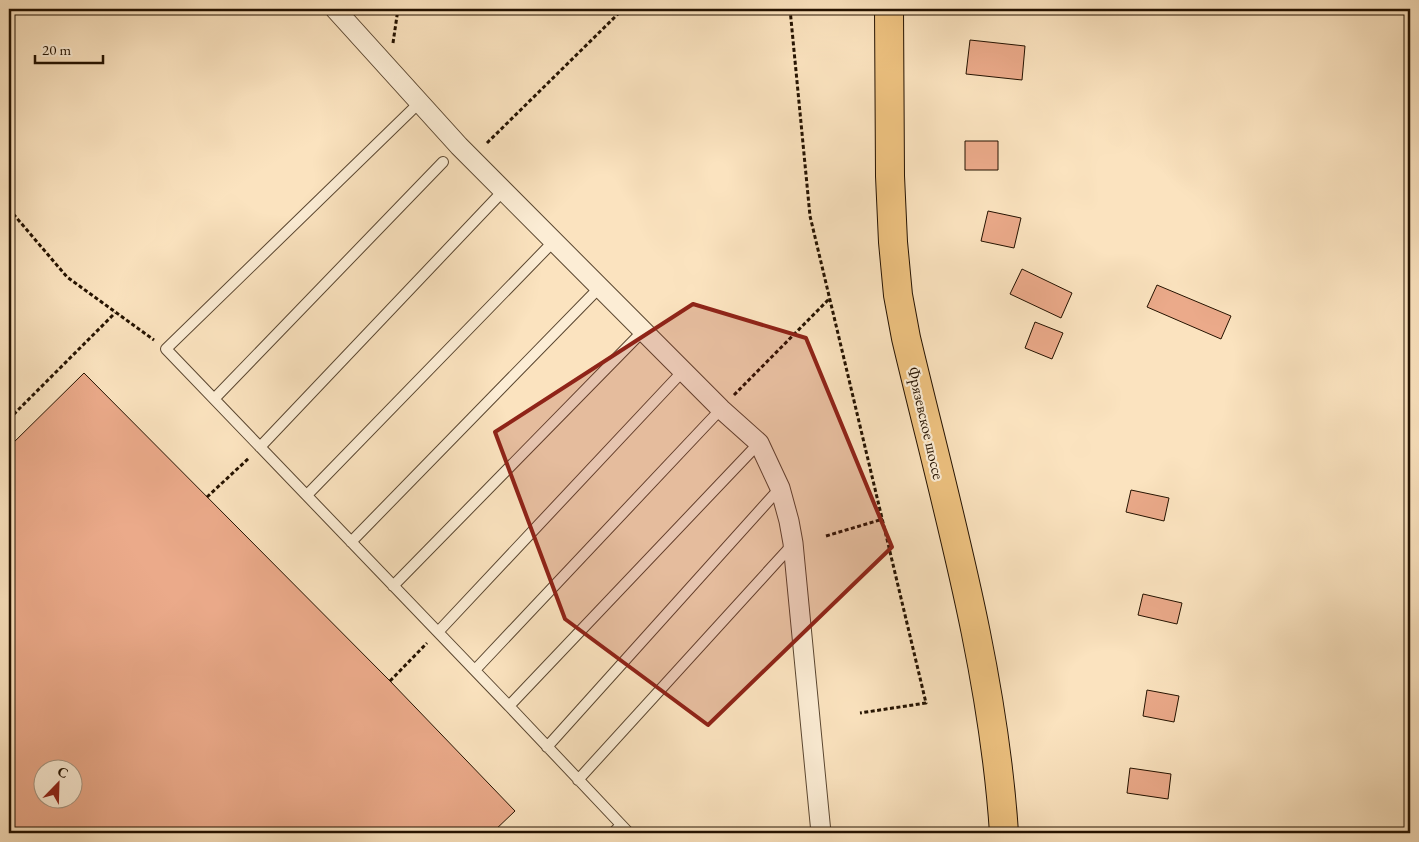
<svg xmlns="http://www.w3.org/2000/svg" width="1419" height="842" font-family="'EB Garamond',serif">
  <rect width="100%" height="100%" fill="#fbe3bf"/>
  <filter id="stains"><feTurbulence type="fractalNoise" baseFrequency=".004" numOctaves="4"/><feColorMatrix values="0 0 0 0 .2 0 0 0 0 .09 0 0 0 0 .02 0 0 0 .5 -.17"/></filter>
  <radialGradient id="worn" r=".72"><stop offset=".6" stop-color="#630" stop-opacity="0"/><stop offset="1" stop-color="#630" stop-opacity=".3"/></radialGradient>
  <path fill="#ebaa8a" stroke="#241200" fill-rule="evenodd" d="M970 40 1025 46 1022 80 966 74Z
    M965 141H998V170H965Z
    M988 211 1021 218 1014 248 981 241Z
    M1022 269 1072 293 1061 318 1010 294Z
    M1157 285 1231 316 1221 339 1147 307Z
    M1035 322 1063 333 1052 359 1025 348Z
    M84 373 390 681 515 811 492 833H12L9 830V447ZM42 770H72V800H42Z
    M1131 490 1169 498 1164 521 1126 512Z
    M1143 594 1182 603 1177 624 1138 615Z
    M1147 690 1179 696 1174 722 1143 716Z
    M1130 768 1171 774 1168 799 1127 793Z"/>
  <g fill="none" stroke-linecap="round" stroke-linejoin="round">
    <g stroke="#5a4630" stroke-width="12">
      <path id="service" d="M420 102 166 349 509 706 759 443
        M214 399 443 162
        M260 447 504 190
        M307 495 554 241
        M351 542 600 287
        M393 586 643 331
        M438 632 683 371
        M475 670 721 409
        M509 706 629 833
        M547 747 780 488
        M578 780 793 544
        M613 833 621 825"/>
    </g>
    <g stroke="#5a4630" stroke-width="21">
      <path id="minor" d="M335 9 459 146 721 409 759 443 780 488 789 521 793 543 821 833"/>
    </g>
    <g stroke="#241200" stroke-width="30">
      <path id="trunk" d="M889 9 890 176 893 242 898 295 906 338C945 502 993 665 1004 833"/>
    </g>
    <path stroke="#241200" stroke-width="3" stroke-dasharray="4 2.5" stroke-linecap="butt" d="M790 9 810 216 926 703 860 713
      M393 43 398 9
      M487 143 623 9
      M9 209 67 277 154 340
      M734 395 830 298
      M9 419 115 313
      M207 497 249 458
      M826 536 883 519
      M390 681 427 643"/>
    <use href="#service" stroke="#fcedd5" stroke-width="10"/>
    <use href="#minor" stroke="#fcedd5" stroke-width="19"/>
    <use href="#trunk" stroke="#eec280" stroke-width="28"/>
  </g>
  <path fill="#8f2418" fill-opacity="0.2" stroke="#8f2418" stroke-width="4" stroke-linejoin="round" d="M693 304 806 338 892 547 708 725 565 619 495 432Z"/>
  <g text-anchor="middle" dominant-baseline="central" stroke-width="4.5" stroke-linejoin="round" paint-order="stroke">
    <g font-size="16" fill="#241200" stroke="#fcedd5">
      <text transform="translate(926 423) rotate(77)">Фрязевское шоссе</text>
    </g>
  </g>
  <rect width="1419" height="842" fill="none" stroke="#fbe3bf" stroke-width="30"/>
  <rect x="10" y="10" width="1399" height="822" fill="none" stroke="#241200" stroke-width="2.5"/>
  <rect x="15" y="15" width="1389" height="812" fill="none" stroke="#241200"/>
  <g transform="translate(58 784) rotate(23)"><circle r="24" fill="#fcedd5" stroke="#a69580"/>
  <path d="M0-4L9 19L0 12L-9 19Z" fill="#8f2418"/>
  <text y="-8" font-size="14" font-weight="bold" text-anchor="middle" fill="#241200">С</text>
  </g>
  <path d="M35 55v8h68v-8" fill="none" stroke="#241200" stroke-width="2.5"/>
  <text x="42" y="55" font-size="15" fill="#241200" stroke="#fcedd5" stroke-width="4" paint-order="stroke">20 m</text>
  <rect width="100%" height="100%" filter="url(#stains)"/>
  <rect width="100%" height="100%" fill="url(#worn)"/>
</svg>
